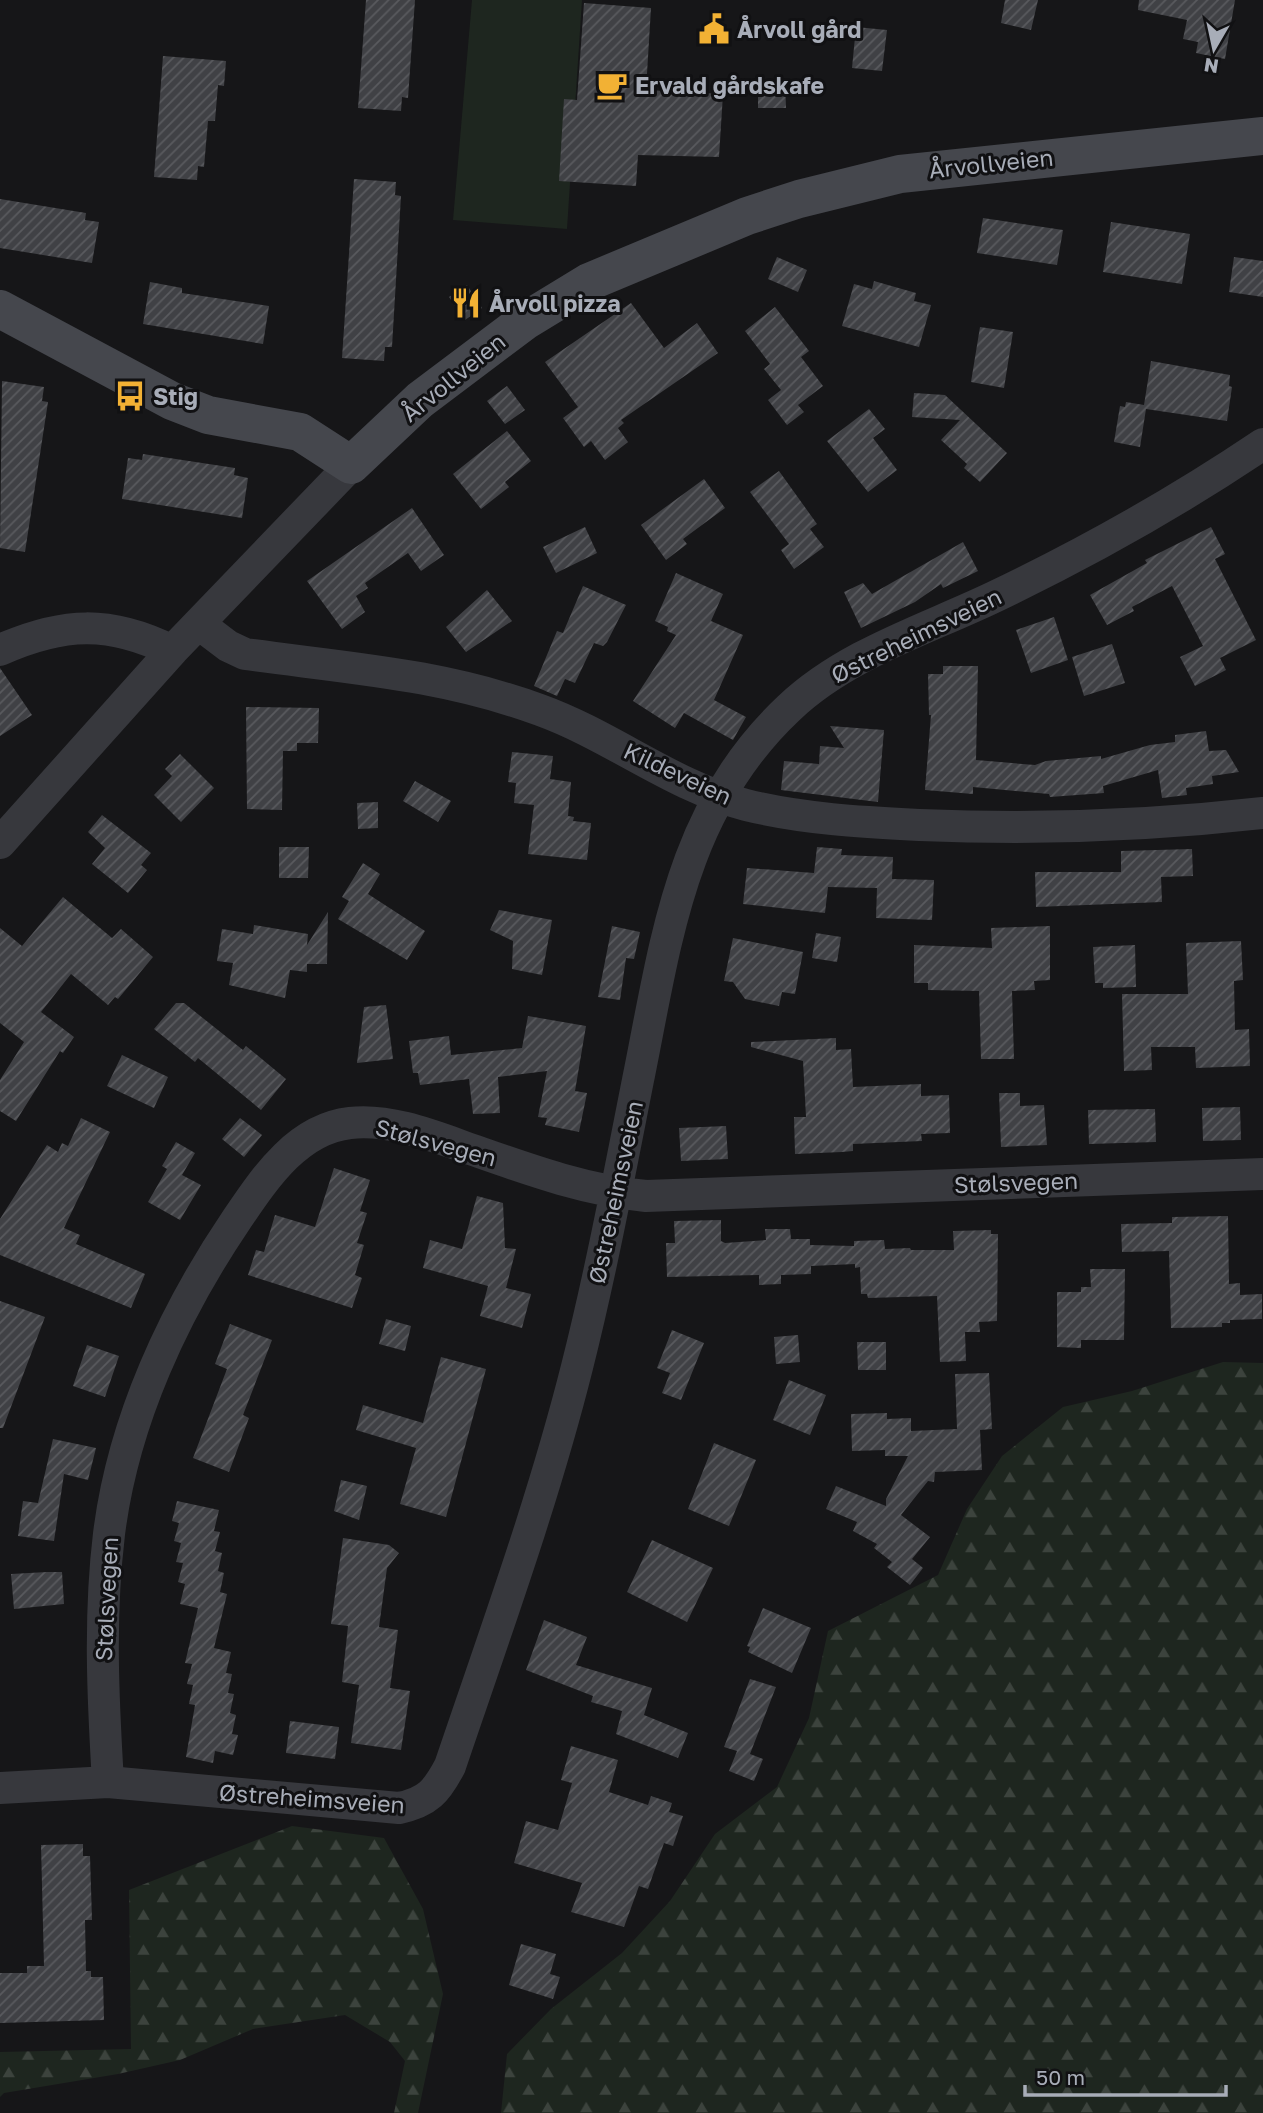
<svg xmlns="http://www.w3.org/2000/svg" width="1263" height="2113" font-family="'Golos Text',sans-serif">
  <defs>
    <pattern id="forest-firs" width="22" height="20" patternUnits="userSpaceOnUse" patternTransform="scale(1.75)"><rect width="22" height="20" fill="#1e261f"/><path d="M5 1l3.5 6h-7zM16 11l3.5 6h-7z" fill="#3c433d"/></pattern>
    <pattern id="building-hatch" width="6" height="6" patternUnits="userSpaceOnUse" patternTransform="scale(1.75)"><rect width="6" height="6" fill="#404145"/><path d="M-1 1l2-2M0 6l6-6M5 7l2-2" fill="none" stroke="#595a5e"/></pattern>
  </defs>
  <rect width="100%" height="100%" fill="#161618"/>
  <path fill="url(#forest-firs)" d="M1223 1362 1263 1363V2113H501L507 2054 551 2009 622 1953 670 1901 715 1834 777 1787 809 1718 828 1631 938 1575 967 1509 1002 1456 1063 1407 1132 1391Z
    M292 1826 384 1838 423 1909 443 1994 418 2113H394L405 2061 390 2042 345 2015 253 2029 180 2060 118 2074 4 2093 0 2097V2052L131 2049 129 1890Z"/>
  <path fill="#1e261f" d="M472 0H582L567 229 453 220Z"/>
  <path fill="url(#building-hatch)" d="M366 0H415L408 98 402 97 401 111 358 108Z
    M1005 0H1038L1031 30 1001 23Z
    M1139 0H1235L1225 59 1196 53 1198 42 1183 39 1187 20 1138 10Z
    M584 3 651 8 646 90 723 94 719 157 638 155 636 186 559 181 564 99 577 100Z
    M856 27 887 30 882 71 852 68Z
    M163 56 226 61 224 86 218 85 215 121H208L204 167 198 166 197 180 154 177Z
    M758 80H785L786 108H758Z
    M354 179 396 182 395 195 401 196 392 347H385L384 361 342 358Z
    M0 199 86 213 85 220 99 222 92 263 0 248Z
    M983 218 1063 230 1057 265 977 253Z
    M1111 222 1190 234 1182 284 1103 272Z
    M777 257 807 270 798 292 768 279Z
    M1234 257 1263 261V297L1229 292Z
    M874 281 916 293 914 301 931 305 919 347 842 326 854 284 872 289Z
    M150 282 182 288V293L269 306 263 344 143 324Z
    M467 285 482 308 465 320 449 297Z
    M631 303 664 348 697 323 718 353 621 420 624 423 618 428 628 442 605 460 591 441 584 447 563 418 578 407 545 362Z
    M775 307 809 351 801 357 823 386 798 405 804 412 787 425 768 400 781 390 764 369 770 364 745 331Z
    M980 327 1013 332 1004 388 971 382Z
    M1151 361 1230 375 1229 386 1232 387 1227 421 1146 409 1140 447 1114 442 1120 406 1125 407 1126 402 1144 405Z
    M2 381 44 387 42 401 48 402 25 552 0 548Z
    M507 386 525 410 505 424 487 401Z
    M914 393 945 395 1007 453 980 482 964 468 967 464 941 440 960 420 912 417Z
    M869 409 885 429 873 438 897 470 868 492 827 441Z
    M507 431 531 461 505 482 509 487 481 509 453 474Z
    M143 454 235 468 234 475 248 478 242 518 122 499 128 458 142 460Z
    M779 471 817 524 810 529 824 547 794 569 781 550 789 544 750 492Z
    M704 479 725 508 683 539 687 544 666 560 641 525Z
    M412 508 444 555 421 571 408 553 365 583 368 588 356 596 365 612 342 629 307 581Z
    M585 527 597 553 556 573 543 547Z
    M1211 527 1225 554 1215 559 1256 640 1220 658 1226 670 1195 686 1180 657 1203 646 1172 586 1132 607 1134 611 1107 625 1090 595 1147 563 1145 560Z
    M963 542 978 571 943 588 941 584 915 602 861 628 844 592 863 583 872 594Z
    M676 573 723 594 711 621 743 635 714 700 746 717 733 740 684 713 675 728 633 701 676 635 667 631 668 627 655 621Z
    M583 586 626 605 607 642 603 646 594 643 575 683 565 679 557 696 534 686 557 631 563 633Z
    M487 590 512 621 466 652 446 627Z
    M1054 617 1068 660 1031 673 1016 630Z
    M1112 644 1125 683 1084 696 1072 657Z
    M943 666H978L976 760 1035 765 1046 761 1101 756V759L1150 745 1175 742V735L1206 731 1209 751 1226 750 1239 772 1212 776 1213 784 1186 788 1187 795 1162 798 1158 770 1103 786 1104 793 1050 797 1049 794 973 787V794L925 790 931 715H929L928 674H943Z
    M0 668 32 715 0 736Z
    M246 707 319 708 318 743H297V751H283L282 810 247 809Z
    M830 726 884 730 878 802 781 790 784 761 819 764 820 746 844 748Z
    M512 752 553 756 550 779 571 782 568 816 574 817 573 821 591 823 587 860 528 854 534 805 514 803 516 783 508 782Z
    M180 754 214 788 181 822 154 795 172 776 165 769Z
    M415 781 451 801 438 822 403 801Z
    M378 802V828L358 829 357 803Z
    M102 815 151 853 141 865 147 870 128 893 92 864 105 848 88 832Z
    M279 847H309L308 878H279Z
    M817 847 842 849 841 855 893 857 892 879 934 880 932 920 876 918 877 888 828 887 825 913 743 904 747 868 814 873Z
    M1192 849 1193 876 1161 877 1162 902 1036 907 1035 872H1121V851Z
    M363 863 380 874 368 894 425 931 407 960 338 919 349 901 342 897Z
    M63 897 112 938 121 929 153 957 118 999 115 997 108 1005 71 974 41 1012 74 1037 63 1053 60 1051 16 1121 0 1111V1080L24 1042 0 1023V928L22 946Z
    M499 910 552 920 542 975 512 969 513 941 490 930Z
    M328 912 327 964H307V972L290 970 285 998 229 985 233 963 217 961 222 929 253 934 254 925 308 934 307 945Z
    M612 926 640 932 634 959 626 958 620 1000 598 997Z
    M1050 926V980L1034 981 1035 990 1012 991 1014 1059H981L979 991 928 990V983H914V945L992 948 991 928Z
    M816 933 841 937 837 962 812 958Z
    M733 938 803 952 795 994 782 992 779 1006 745 999 733 982 724 981Z
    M1241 941 1243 980 1234 981 1235 1030 1249 1029 1250 1066 1196 1068 1195 1047H1151L1152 1070 1124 1071 1122 994H1188L1186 943Z
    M1135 945 1136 987 1103 988V983H1095L1093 947Z
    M176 1003H184L243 1050 246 1046 286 1079 261 1110 198 1058 195 1062 154 1029Z
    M386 1005 393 1059 357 1063 364 1007Z
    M528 1016 586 1026 575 1091 587 1093 579 1132 545 1125 547 1118 538 1117 547 1071 498 1077 500 1113 473 1114 469 1079 420 1085 418 1073H413L409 1041 449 1036 451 1055 522 1048Z
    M836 1038V1050L851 1049 853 1087 921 1084V1096L949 1095 950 1133 921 1134 922 1141 853 1144V1151L842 1152 795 1154 794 1117H806L803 1061 751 1047V1042Z
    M122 1055 168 1077 154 1108 107 1086Z
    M999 1093H1020V1106L1044 1105 1047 1145 1001 1147Z
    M1240 1107 1241 1140 1203 1141 1202 1108Z
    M1155 1109 1156 1142 1089 1144 1088 1110Z
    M81 1118 110 1132 64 1228 80 1235 76 1244 145 1274 131 1308 0 1255V1219L47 1145 58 1152 62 1143 68 1146Z
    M240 1118 262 1135 244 1157 222 1139Z
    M726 1126 728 1159 681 1161 679 1128Z
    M176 1142 195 1153 182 1175 201 1185 180 1220 148 1202 167 1169 162 1166Z
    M334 1168 370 1180 360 1211 367 1213 357 1243 364 1245 355 1275 362 1278 352 1308 248 1275 256 1250 264 1252 275 1215 315 1227Z
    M477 1196 503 1203 505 1248 516 1249 506 1288 531 1294 522 1328 480 1316 488 1286 423 1268 430 1240 462 1249Z
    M1228 1216 1229 1284 1240 1283V1295L1262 1294V1319L1230 1320V1323H1222V1327L1171 1328 1169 1251 1122 1252 1121 1224 1172 1223V1217Z
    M721 1220V1241L725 1243 766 1240 765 1229H790L791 1239H810V1245L854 1246V1241L884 1240 885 1249 910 1248 911 1250H954L953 1231 991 1230V1234H998L997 1321 979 1322 980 1332H965L966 1361 940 1362 937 1296 868 1298 867 1294H861L860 1267 855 1268V1264L811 1266V1274L781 1275V1284L759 1285V1275L667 1277 666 1243H675L674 1221Z
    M1090 1269H1125L1124 1340H1081V1348L1057 1347V1292H1081V1287H1091Z
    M0 1301 45 1317 3 1428H0Z
    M386 1319 411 1326 405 1351 379 1344Z
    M230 1324 272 1340 243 1415 249 1418 229 1472 193 1458 227 1369 215 1364Z
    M672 1330 704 1343 681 1400 662 1393 670 1373 657 1368Z
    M798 1335 800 1362 776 1364 774 1337Z
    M857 1342H886V1370H858Z
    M87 1345 119 1356 105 1397 73 1386Z
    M441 1357 486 1369 446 1517 400 1504 416 1448 356 1430 363 1405 423 1423Z
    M989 1373 992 1429 980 1430 982 1470 935 1472 934 1482 928 1481 901 1515 930 1537 912 1559 923 1568 910 1585 887 1567 892 1562 874 1548 877 1544 853 1531 857 1522 826 1509 836 1486 886 1506V1499L908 1456H885V1450L852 1451 851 1414 887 1413V1419L911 1418V1431L957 1429 955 1374Z
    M789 1380 826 1395 810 1435 773 1420Z
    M53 1439 96 1448 88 1480 64 1474 54 1541 18 1536 23 1501 38 1503Z
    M714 1443 756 1460 729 1526 688 1509Z
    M341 1480 367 1486 359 1520 334 1511Z
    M177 1501 219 1510 214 1531 220 1532 215 1551 222 1553 218 1571 224 1573 220 1592 227 1594 214 1648 231 1652 226 1673 232 1674 228 1693 234 1694 230 1713 236 1715 232 1734 238 1735 233 1755 215 1751 213 1763 186 1757 195 1705 189 1704 193 1685 187 1684 192 1664 185 1663 198 1608 180 1604 185 1584 178 1582 183 1563 176 1562 181 1543 174 1541 179 1523 172 1521Z
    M343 1538 389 1545 399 1553 387 1568 379 1627 398 1630 390 1688 410 1691 401 1750 351 1743 359 1685 342 1682 348 1626 331 1624Z
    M652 1540 713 1568 687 1622 627 1592Z
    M47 1572H62L64 1604 14 1609 11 1574Z
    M763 1608 811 1628 792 1673 748 1652 750 1647 747 1646Z
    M544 1620 587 1637 576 1665 652 1688 644 1715 688 1733 678 1758 616 1734 622 1711 591 1702 593 1696 526 1670Z
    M750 1679 776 1687 750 1754 763 1759 754 1781 729 1771 737 1751 724 1747Z
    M290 1721 339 1727 335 1759 286 1753Z
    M571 1746 618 1760 609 1792 648 1805 651 1796 672 1803 669 1812 683 1816 673 1846 664 1843 648 1889 639 1886 624 1927 571 1912 582 1883 514 1863 526 1821 558 1830 572 1783 561 1780Z
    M83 1844V1856H90L92 1920H85L86 1971H91V1977H103L104 2020 0 2023V1973H27V1966H44L41 1845Z
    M521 1944 556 1954 550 1974 560 1977 553 1999 509 1985Z"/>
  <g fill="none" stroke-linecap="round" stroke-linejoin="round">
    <path stroke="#37383d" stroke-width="32" d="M199 624 228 646 245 654C347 668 442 674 540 710 612 736 672 786 746 805 803 819 862 822 920 825 1035 830 1149 826 1263 813
      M0 650C63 622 110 620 172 651
      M0 843 172 651 351 465
      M108 1782C103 1699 99 1617 109 1534 123 1421 174 1312 237 1219 265 1178 297 1129 350 1123 390 1118 436 1137 473 1150 530 1170 585 1190 646 1196L1263 1174
      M0 1788 108 1782 399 1808C428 1802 437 1791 450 1766 495 1633 543 1502 577 1367 601 1272 619 1176 638 1080 666 942 680 810 789 708 846 654 925 630 994 597 1088 552 1177 502 1263 444"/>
    <path stroke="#45474d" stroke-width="38" d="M0 309 172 401 208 415 300 432 351 465 420 400 525 321 589 282 747 216 799 199 900 174 1263 136"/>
  </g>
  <defs>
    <g id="civic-bare" transform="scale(2.415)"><path d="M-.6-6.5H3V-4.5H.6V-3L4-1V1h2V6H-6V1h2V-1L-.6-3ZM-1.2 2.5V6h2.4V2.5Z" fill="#f2b134" stroke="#111113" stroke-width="2.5" paint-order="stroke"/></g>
    <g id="cafe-bare" transform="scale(2.415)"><path d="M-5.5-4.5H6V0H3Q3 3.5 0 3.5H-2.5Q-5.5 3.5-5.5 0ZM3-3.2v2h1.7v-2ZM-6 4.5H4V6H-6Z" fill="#f2b134" stroke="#111113" stroke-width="2.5" paint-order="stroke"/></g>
    <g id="restaurant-bare" transform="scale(2.415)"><path d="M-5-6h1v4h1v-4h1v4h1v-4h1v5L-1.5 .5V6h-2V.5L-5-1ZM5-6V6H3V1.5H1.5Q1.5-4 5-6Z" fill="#f2b134" stroke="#111113" stroke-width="2.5" paint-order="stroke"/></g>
    <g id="bus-bare" transform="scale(2.415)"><path d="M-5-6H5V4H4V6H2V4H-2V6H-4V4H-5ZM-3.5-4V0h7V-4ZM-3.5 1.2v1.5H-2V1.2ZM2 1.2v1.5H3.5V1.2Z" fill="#f2b134" stroke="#111113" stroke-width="2.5" paint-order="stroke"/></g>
  </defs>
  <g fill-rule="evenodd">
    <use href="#civic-bare" x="714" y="29"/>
    <use href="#cafe-bare" x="612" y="85"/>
    <use href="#restaurant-bare" x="466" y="303"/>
    <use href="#bus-bare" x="130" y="396"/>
  </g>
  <g text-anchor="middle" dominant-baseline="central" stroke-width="6" stroke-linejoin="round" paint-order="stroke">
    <g font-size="23" font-weight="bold" fill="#a8adb8" stroke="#111113" text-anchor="start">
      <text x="737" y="29">Årvoll gård</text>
      <text x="635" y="85">Ervald gårdskafe</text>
      <text x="489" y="303">Årvoll pizza</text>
      <text x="153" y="396">Stig</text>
    </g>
    <g font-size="23" fill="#a8adb8" stroke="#111113">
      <text transform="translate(991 163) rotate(-6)">Årvollveien</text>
      <text transform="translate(453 377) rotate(-39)">Årvollveien</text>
      <text transform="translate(916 635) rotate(-26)">Østreheimsveien</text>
      <text transform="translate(678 773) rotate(25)">Kildeveien</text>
      <text transform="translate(436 1142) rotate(15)">Stølsvegen</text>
      <text transform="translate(1016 1182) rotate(-2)">Stølsvegen</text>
      <text transform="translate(615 1192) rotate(-78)">Østreheimsveien</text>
      <text transform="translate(106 1599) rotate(-87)">Stølsvegen</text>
      <text transform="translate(312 1798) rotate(4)">Østreheimsveien</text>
    </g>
  </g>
  <g transform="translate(1214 49) rotate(189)" stroke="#111113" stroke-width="5" paint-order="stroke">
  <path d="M0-5L12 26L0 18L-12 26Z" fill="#a8adb8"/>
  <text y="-10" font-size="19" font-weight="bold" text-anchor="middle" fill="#a8adb8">N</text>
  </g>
  <path d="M1025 2085v10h201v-10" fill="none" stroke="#a8adb8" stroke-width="3.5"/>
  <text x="1036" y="2085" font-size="21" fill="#a8adb8" stroke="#111113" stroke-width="5" paint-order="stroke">50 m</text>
</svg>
